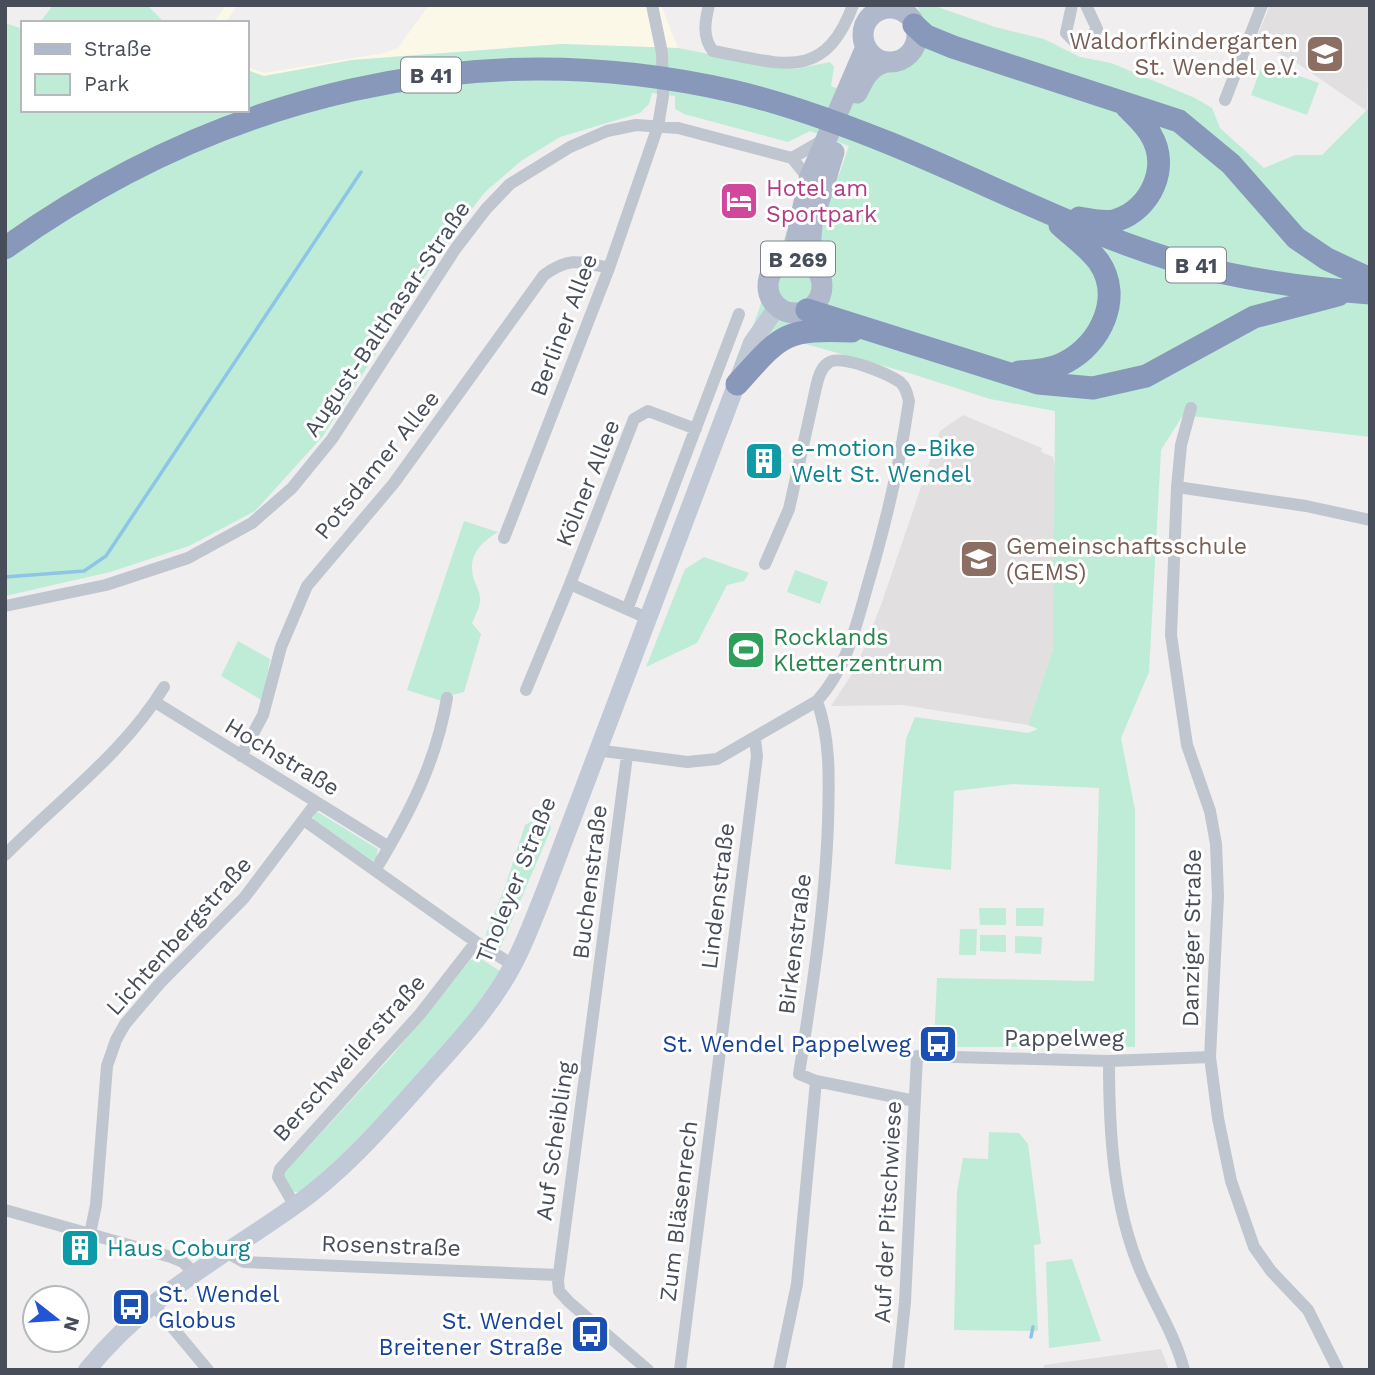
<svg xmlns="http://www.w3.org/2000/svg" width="1375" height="1375" font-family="'Work Sans',sans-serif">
  <rect width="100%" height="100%" fill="#f0eeee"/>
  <path fill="#fbf8e8" d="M226 5H238L225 23H213Z
    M429 5H661L678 48 562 44 352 60 264 76 247 70V67L264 73 384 53 398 48Z"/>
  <path fill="#e1dfdf" d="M1270 5H1362L1370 8 1367 111 1294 61 1255 42Z
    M963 415 1042 448 1041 452 1053 457 1063 509 1053 649 1028 725 903 705 831 706 856 668 881 605 940 431Z
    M1161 1349 1169 1370H1043L1044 1365Z"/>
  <path fill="#beecd7" d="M53 5H147L165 23H33L41 21Z
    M917 5H932L995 27 1044 39 1080 57 1111 63 1195 98 1212 108 1220 128 1264 168 1295 155H1322L1370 107V437L1183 415 1161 450 1149 672 1121 738 1135 810V1047H935L934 1044 937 978 1094 981 1099 788 1013 784 954 791 951 870 895 864 906 739 915 717 1028 733 1038 729 1028 725 1053 649 1055 411 990 399 909 373 752 329 810 166 839 175 849 146 810 131 788 142 684 114 675 109V96L652 93 649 104 640 113 560 137 521 161 485 192 451 236 323 436 255 511 189 546 110 572 5 596V23L23 29V110H247V70L264 76 352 60 562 44 678 48 781 68 796 69 830 62 834 67 831 86 863 99 881 72 910 62 923 42 925 24Z
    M1263 63 1319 83 1307 115 1251 95Z
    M464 521 498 532C482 542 468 554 473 576 475 585 481 592 480 602 479 609 475 616 472 623L481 634 464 692 448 696 442 701 407 690Z
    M704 557 749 573 744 581 727 585 697 643 646 667 685 569Z
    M795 570 828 582 820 604 787 592Z
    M238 641 270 659 263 701 221 676Z
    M316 811 378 849 376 859 372 861 313 819Z
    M548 813 551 829 498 953 485 945 486 934 505 887 525 825Z
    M979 908H1006V925H980Z
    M1016 908H1044L1043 926H1016Z
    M960 929H977L976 955H959Z
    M980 935H1006V952L980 951Z
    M1015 936 1042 937 1041 954 1015 953Z
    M478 957 500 971C448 1056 375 1124 304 1193L289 1191 284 1177 286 1171 391 1057 470 960Z
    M989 1132 1019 1133 1028 1144 1041 1244 1034 1245 1038 1331 954 1330 957 1192 963 1158 988 1159Z
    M1072 1259 1101 1341 1049 1348 1046 1262Z"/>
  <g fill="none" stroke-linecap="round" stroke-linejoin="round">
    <path stroke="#8ec5e6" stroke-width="3.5" d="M5 577 84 571 106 556 361 172
      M1031 1337 1033 1327"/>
    <path stroke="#bfc6cf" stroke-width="12" d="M709 5C705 21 702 37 713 51 780 63 824 84 853 5
      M1072 5 1066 33 1077 44 1087 43 1097 29 1086 5
      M1225 100 1262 5
      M792 158 825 139
      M1191 408 1181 445 1177 487 1171 635 1187 745 1210 811 1216 844 1218 896 1210 1057 1218 1118 1231 1181 1254 1247 1271 1271 1308 1310 1338 1370
      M1177 487 1306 506 1370 520
      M504 538 609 268 658 126 663 96 662 53 652 5
      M570 584 634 419 648 411 696 429
      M5 606 106 585 188 558 252 523 292 488 332 439 456 248 486 209 510 184 570 147 607 131 636 125 678 128 792 158 809 179
      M628 607 739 314
      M526 690 570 584 647 618
      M817 701C831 740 829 782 828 823 825 908 812 991 799 1074L816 1081 915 1101
      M155 702 389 847
      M596 750 687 762 717 759 817 701C847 668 856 626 868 584 886 523 900 464 909 401 907 394 906 387 900 382 888 374 840 353 828 363 819 369 817 383 815 392L789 509 765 564
      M241 756 263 715 281 647 307 586 394 483 544 275C569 257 579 261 609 268
      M627 756 558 1281 559 1291 569 1302 648 1370
      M304 820 476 942 513 965
      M5 855C59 800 124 753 164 687
      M376 869C409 814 436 763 447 698
      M1109 1061C1109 1132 1113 1206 1141 1272 1155 1305 1175 1335 1184 1370
      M295 1206 278 1177 280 1169 420 1014 476 942
      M5 1210 171 1257 183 1262 195 1274
      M90 1234 96 1205 107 1066 116 1040 125 1024 160 983 244 898 316 803
      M226 1252 244 1262 558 1275
      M152 1303 208 1370
      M680 1370 757 756 755 739
      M779 1370 797 1284 816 1081
      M898 1370 905 1302 917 1056 1109 1061 1210 1057"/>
    <path stroke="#c1c8d6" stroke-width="18" d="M87 1370C147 1296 218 1260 293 1207 343 1172 382 1127 422 1082 455 1045 490 1009 513 965 526 941 536 913 546 888L752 343 777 307"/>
    <path stroke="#afb9cb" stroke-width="21" d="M863 35a27 27 0 1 1 54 0a27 27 0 1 1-54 0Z
      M857 93C864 79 870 66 886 62
      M768 286a27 27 0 1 1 54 0a27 27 0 1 1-54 0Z
      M787 260 795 244 809 179 866 47
      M809 262 812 225 834 152"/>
    <path stroke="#8898ba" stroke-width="23" d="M914 25 926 36 953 47 1179 121 1231 164 1296 238 1327 259 1370 279
      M1079 218C1091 220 1106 224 1117 220 1151 209 1170 167 1151 135 1145 124 1134 115 1126 106
      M5 248C219 95 473 32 732 91 785 103 839 123 889 143 983 181 1073 229 1170 259 1235 279 1303 288 1370 293
      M807 310 1038 383 1093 388 1146 376 1254 317 1338 295
      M1019 372C1035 371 1052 370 1066 362 1101 344 1123 297 1099 262 1088 247 1073 237 1060 225
      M737 384C781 335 784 328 852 331"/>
  </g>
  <defs>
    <g id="school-square" transform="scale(2.0125)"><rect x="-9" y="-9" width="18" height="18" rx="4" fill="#8d6e63" stroke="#fff"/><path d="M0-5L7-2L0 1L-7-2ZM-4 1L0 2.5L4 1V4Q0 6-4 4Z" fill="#fff"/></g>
    <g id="hotel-square" transform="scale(2.0125)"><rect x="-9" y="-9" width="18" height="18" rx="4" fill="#d1479c" stroke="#fff"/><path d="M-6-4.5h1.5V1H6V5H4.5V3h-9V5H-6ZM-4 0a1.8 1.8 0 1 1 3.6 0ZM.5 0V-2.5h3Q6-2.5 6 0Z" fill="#fff"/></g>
    <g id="building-square" transform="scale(2.0125)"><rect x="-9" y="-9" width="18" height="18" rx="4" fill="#0f9aa8" stroke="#fff"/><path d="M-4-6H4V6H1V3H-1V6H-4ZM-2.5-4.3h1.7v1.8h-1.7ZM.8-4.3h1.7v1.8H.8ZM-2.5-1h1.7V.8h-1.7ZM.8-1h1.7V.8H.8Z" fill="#fff"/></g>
    <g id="stadium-square" transform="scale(2.0125)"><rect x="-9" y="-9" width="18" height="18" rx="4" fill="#2e9e5b" stroke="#fff"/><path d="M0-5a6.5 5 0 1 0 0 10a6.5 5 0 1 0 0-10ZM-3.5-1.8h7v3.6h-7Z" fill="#fff"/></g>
    <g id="bus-square" transform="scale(2.0125)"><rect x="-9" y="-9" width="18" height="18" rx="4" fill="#1a4fb4" stroke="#fff"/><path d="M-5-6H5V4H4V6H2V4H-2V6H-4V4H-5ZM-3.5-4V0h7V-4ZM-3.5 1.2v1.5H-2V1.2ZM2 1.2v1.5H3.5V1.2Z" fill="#fff"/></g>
  </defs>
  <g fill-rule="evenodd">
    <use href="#school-square" x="1325" y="54"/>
    <use href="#hotel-square" x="739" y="201"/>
    <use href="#building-square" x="764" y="461"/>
    <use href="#school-square" x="979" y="559"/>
    <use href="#stadium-square" x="746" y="650"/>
    <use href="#bus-square" x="938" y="1044"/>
    <use href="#building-square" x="80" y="1248"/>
    <use href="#bus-square" x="131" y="1307"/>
    <use href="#bus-square" x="590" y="1334"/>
  </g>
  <g text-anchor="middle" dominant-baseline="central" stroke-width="6" stroke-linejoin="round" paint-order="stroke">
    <g fill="#fff" stroke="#7e838c" stroke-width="2">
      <rect x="401" y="57.5" width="60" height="35" rx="5"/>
      <rect x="761" y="241.5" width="74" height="35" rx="5"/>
      <rect x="1166" y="247.5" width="60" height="35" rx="5"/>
    </g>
    <g font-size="21" font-weight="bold" fill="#474e5a">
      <text x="431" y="75">B 41</text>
      <text x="798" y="259">B 269</text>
      <text x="1196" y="265">B 41</text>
    </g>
    <g font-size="23" fill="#785e54" stroke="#fff" text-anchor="end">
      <text x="1298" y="41">Waldorfkindergarten<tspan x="1298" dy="26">St. Wendel e.V.</tspan></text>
      <text x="1006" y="546" text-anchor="start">Gemeinschaftsschule<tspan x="1006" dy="26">(GEMS)</tspan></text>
    </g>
    <g font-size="23" fill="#b23c85" stroke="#fff" text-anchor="start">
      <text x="766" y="188">Hotel am<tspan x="766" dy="26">Sportpark</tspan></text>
    </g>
    <g font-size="23" fill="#474e5a" stroke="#fff">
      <text transform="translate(387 319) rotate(-56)">August-Balthasar-Straße</text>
      <text transform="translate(564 325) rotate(-69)">Berliner Allee</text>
      <text transform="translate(377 465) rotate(-51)">Potsdamer Allee</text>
      <text transform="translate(588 483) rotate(-68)">Kölner Allee</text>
      <text transform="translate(282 757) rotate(31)">Hochstraße</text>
      <text transform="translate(516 880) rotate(-68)">Tholeyer Straße</text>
      <text transform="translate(590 882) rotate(-83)">Buchenstraße</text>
      <text transform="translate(718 896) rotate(-83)">Lindenstraße</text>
      <text transform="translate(179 936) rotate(-48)">Lichtenbergstraße</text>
      <text transform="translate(1192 938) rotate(-89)">Danziger Straße</text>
      <text transform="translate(795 944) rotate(-83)">Birkenstraße</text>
      <text x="1064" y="1038">Pappelweg</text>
      <text transform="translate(349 1058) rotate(-48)">Berschweilerstraße</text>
      <text transform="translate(555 1141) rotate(-82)">Auf Scheibling</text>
      <text transform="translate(679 1211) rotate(-83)">Zum Bläsenrech</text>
      <text transform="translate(888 1212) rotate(-87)">Auf der Pitschwiese</text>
      <text transform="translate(391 1246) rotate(2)">Rosenstraße</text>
    </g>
    <g font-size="23" fill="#0d838f" stroke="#fff" text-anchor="start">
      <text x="791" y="448">e-motion e-Bike<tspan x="791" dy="26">Welt St. Wendel</tspan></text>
      <text x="107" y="1248">Haus Coburg</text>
    </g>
    <g font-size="23" fill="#27864d" stroke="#fff" text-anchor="start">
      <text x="773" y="637">Rocklands<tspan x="773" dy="26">Kletterzentrum</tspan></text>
    </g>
    <g font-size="23" fill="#164399" stroke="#fff" text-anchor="end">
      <text x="911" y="1044">St. Wendel Pappelweg</text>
      <text x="158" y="1294" text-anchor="start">St. Wendel<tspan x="158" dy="26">Globus</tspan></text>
      <text x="563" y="1321">St. Wendel<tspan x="563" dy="26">Breitener Straße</tspan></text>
    </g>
  </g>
  <rect width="1375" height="1375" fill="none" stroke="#474e5a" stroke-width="14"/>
  <rect x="21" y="21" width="228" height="91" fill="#ffffff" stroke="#b5b8bd" stroke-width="2"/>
  <rect x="35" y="44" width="35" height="10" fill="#afb9cb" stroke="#b5b8bd" stroke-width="2"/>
  <text x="84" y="56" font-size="21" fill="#474e5a">Straße</text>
  <rect x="35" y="74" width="35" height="21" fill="#beecd7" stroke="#b5b8bd" stroke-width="2"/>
  <text x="84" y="91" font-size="21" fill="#474e5a">Park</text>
  <g transform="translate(56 1319) rotate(107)"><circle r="33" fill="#ffffff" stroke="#b5b8bd" stroke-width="2"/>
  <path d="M0-5L12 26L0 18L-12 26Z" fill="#2354d5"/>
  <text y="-10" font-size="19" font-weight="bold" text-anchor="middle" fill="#474e5a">N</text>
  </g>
</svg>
